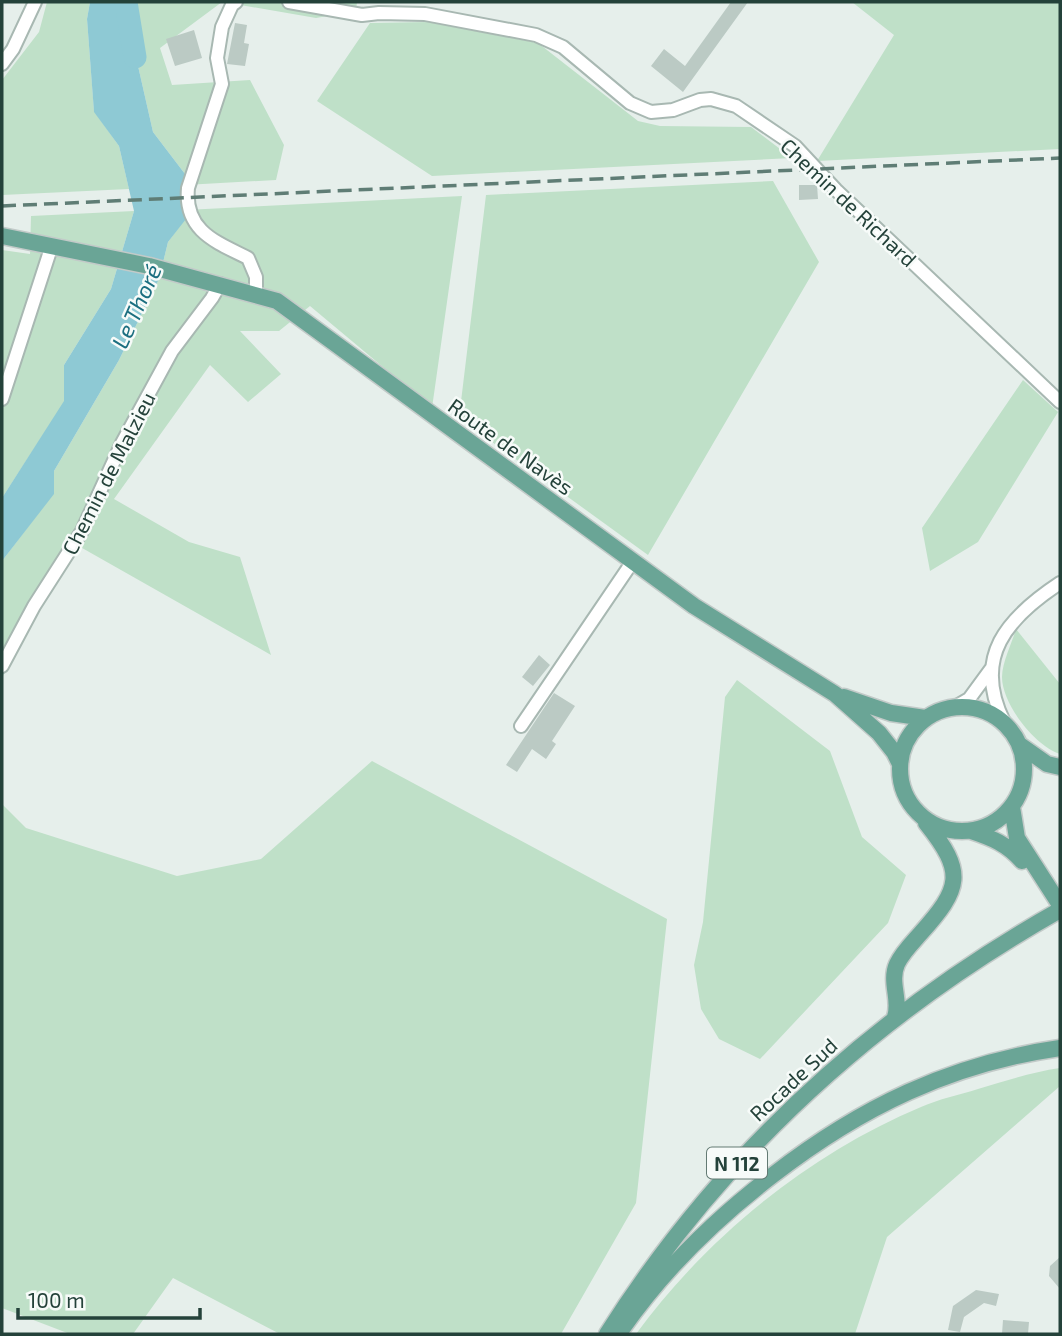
<svg xmlns="http://www.w3.org/2000/svg" width="1062" height="1336" font-family="'Exo 2',sans-serif">
  <rect width="100%" height="100%" fill="#e6efeb"/>
  <path fill="#bfe0c8" d="M47 2H90L87 19 94 111 119 146 129 189 2 195V80L39 32Z
    M126 2H222L160 48 172 85 250 80 284 145 276 180 185 185V174L153 132 126 13Z
    M223 2H357L356 11 316 18Z
    M852 2H1060V149L817 161 894 35Z
    M428 22 538 43 638 121 660 126 751 127 792 158 432 176 317 101 370 23Z
    M773 181 819 262 648 555 459 418 486 195Z
    M462 196 432 408 310 306 279 331H240L281 374 248 402 210 365 114 499 189 542 240 557 271 655 68 540 2 678V561L53 494 54 471 119 360 159 279 168 242 185 219V210Z
    M134 211 111 289 64 365 65 401 2 498V250L30 254 31 216Z
    M1023 380 1058 412 978 542 930 571 922 528Z
    M1016 629 1060 684V754C1035 746 1002 704 1002 677 1002 662 1012 643 1016 629Z
    M737 680 830 751 862 837 906 875 888 923 760 1059 719 1039 701 1009 694 965 703 922 725 697Z
    M372 761 667 919 636 1203 561 1334H280L173 1278 133 1334H70L2 1308V804L26 828 177 876 261 859Z
    M1060 1068V1086L887 1237 855 1334H636C708 1236 809 1154 921 1107 939 1099 959 1095 978 1089 1005 1081 1032 1072 1060 1068Z"/>
  <path fill="#8ec9d4" d="M90 2H126V13L153 132 185 174 186 219 168 242 159 279 119 360 54 471V494L2 561V498L64 401V365L111 289 134 211 119 146 94 112 87 19Z"/>
  <g fill="none" stroke-linecap="round" stroke-linejoin="round">
    <path stroke="#8ec9d4" stroke-width="23" d="M126 2 135 57"/>
  </g>
  <path fill="#bbcac4" d="M731 2H748L683 92 651 66 664 49 685 66Z
    M235 23 247 25 244 43 249 44 245 66 227 64Z
    M194 30 202 58 175 66 166 39Z
    M799 185H817L818 199 799 200Z
    M539 655 550 665 533 686 522 677Z
    M554 693 575 706 552 741 556 744 546 759 532 749 517 772 506 765Z
    M1060 1257V1289L1049 1276 1050 1266Z
    M976 1290 999 1294 996 1306 984 1303 964 1317 960 1332 948 1330 953 1306Z
    M1003 1320 1029 1322 1028 1334H1002Z"/>
  <g fill="none" stroke-linecap="round" stroke-linejoin="round">
    <g stroke="#a8b8b2" stroke-width="16">
      <path id="minor" d="M236 2 232 5 222 27 217 58 222 84 188 188C184 231 216 242 248 258L256 277V295
        M289 2 362 15 379 13 425 14 536 35 563 47 630 103 651 112 673 110 700 100 711 99 736 106 795 146 836 190 1060 402
        M2 64 13 49 35 2
        M2 399 52 245
        M2 666 34 606 82 531 122 443 172 351 212 298 220 284
        M957 706 969 699 991 669
        M1004 722C972 657 1007 618 1060 583
        M521 726 633 561"/>
    </g>
    <g stroke="#c2cac8" stroke-width="19">
      <path id="major" d="M2 236 149 266 277 301 694 606 835 694 879 733 894 752 900 764
        M844 697 891 713 925 718
        M900 769a62 62 0 1 1 124 0a62 62 0 1 1-124 0Z
        M1020 745 1047 764 1060 767
        M1012 807 1017 838 1060 905
        M971 831C992 838 1007 844 1022 861
        M895 1017C901 1000 889 982 897 964 902 953 912 943 920 934 961 888 966 873 926 823
        M622 1329C664 1269 714 1220 773 1175 861 1107 950 1064 1060 1048
        M607 1334C721 1154 874 1015 1060 910"/>
    </g>
    <use href="#minor" stroke="#fff" stroke-width="12"/>
    <use href="#major" stroke="#6aa596" stroke-width="16"/>
    <path stroke="#5f7d75" stroke-width="3.5" stroke-dasharray="14 7" stroke-linecap="butt" d="M2 206 1060 158"/>
  </g>
  <g text-anchor="middle" dominant-baseline="central" stroke-width="5" stroke-linejoin="round" paint-order="stroke">
    <rect fill="#f7fbf9" stroke="#637a73" stroke-width="2" x="707" y="1147.5" width="60" height="31" rx="5"/>
    <g font-size="19" font-weight="bold" fill="#24423a">
      <text x="737" y="1163">N 112</text>
    </g>
    <g font-size="21" fill="#24423a" stroke="#f7fbf9">
      <text transform="translate(849 202) rotate(43)">Chemin de Richard</text>
      <text transform="translate(511 446) rotate(36)">Route de Navès</text>
      <text transform="translate(108 473) rotate(-63)">Chemin de Malzieu</text>
      <text transform="translate(793 1079) rotate(-43)">Rocade Sud</text>
    </g>
    <g font-size="23" font-style="italic" fill="#1c6f80" stroke="#f7fbf9">
      <text transform="translate(136 306) rotate(-66)">Le Thoré</text>
    </g>
  </g>
  <rect width="1062" height="1336" fill="none" stroke="#24423a" stroke-width="7"/>
  <path d="M18 1308v10h182v-10" fill="none" stroke="#24423a" stroke-width="3.5"/>
  <text x="28" y="1308" font-size="21" fill="#24423a" stroke="#f7fbf9" stroke-width="5" paint-order="stroke">100 m</text>
</svg>
